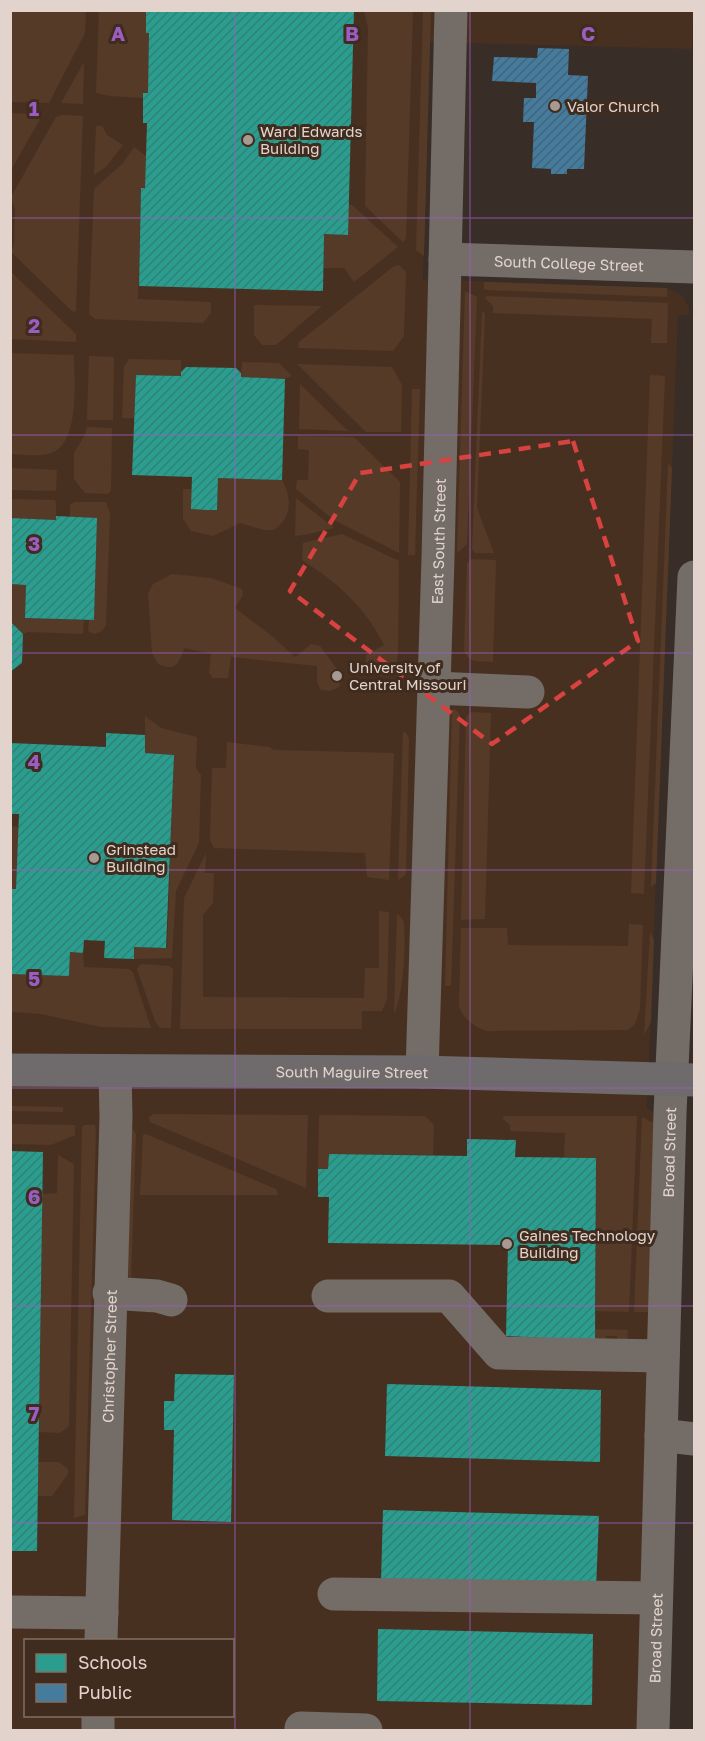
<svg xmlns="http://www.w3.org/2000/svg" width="705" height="1741" font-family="'Golos Text',sans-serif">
  <defs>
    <pattern id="schools-hatch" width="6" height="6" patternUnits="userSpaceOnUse" patternTransform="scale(1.5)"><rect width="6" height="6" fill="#2a9d8f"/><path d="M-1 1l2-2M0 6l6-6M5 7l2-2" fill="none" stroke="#328176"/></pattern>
    <pattern id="public-hatch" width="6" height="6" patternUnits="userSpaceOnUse" patternTransform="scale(1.5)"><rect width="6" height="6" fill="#457b9d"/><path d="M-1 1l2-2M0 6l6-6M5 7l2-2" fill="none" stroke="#456377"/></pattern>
  </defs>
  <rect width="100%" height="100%" fill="#382d27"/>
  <path fill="#483020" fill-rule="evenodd" d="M11 11H693L692 49 430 42 423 279 667 288 682 295 689 307V315H678L647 1108 655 1113 643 1730H11ZM26 1640H232V1716H26Z"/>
  <path fill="#563a28" d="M11 10 86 11 85 33 49 103 11 102Z
    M99 11H146V33H149L148 93 143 98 111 96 96 93Z
    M364 11H413L406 238 403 242 365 206 368 27Z
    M423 11H431L424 256 416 250Z
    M84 62 83 104 61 103Z
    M11 113 43 114 11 170 10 113Z
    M62 115 83 116 76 311 73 312 11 252 14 245 15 210 11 197 56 117Z
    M96 126H102L107 135 123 145 106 167 94 175Z
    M134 147 146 156 145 188H141L138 299 211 302V313L203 323 95 319 89 314 94 189 123 163Z
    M348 205H352L398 247 354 282 344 268H323L324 234 348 235Z
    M399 265 406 272 404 336 393 351 298 348 299 342 394 266Z
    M10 271 76 334V342L11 339Z
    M484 282 667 288V297L487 290 484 289Z
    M465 291 477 297 467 544 457 553Z
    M487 296 668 303 667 343H651L652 319 493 313V306L485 298Z
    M254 305H258L322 306 276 345H262L254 335Z
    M482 312 485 313 477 508 494 553H475L472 549Z
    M11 353 74 355C74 380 81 447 48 454 37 457 22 454 11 454Z
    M89 356 114 357 113 420H87Z
    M129 359 181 360V376L136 375 134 418H122L124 367Z
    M242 362 279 363 292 376 285 379 241 377Z
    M297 364 392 367 402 385 401 432H366Z
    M650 375 665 376 644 894 631 893Z
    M300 384 348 431 299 429Z
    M412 389H420L415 555H408Z
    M87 427 112 428 111 490 108 494 85 493 74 479V453L85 435Z
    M298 436 354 437 400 482 399 553 334 520 296 489 297 480H308L309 450 298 449Z
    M668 464 672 468 656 883 651 887Z
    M11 468 57 470 56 491 11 490Z
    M218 478 282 480C292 497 292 518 274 530H264L240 523 213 536 191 531 183 519V489H192V509L217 510Z
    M296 498 334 528 309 534 295 536Z
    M11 499 55 500 56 504V520L11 518Z
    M74 502H106L110 513 106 625 102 631 94 634 88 631 89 620H94L97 518 70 517V505Z
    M342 534 399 561 398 654 395 674C383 680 372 675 366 664V655L384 645C366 608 337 582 302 560L303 543Z
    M471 559 496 560 493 662C481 661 469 664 464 651L467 563Z
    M172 574 211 578 242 589 243 595 235 608 272 636 295 657 311 644 320 646 342 676 339 687 330 691 321 690 317 682V666L231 657 228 678H213L209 673 211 654 184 648C179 663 176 672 158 664L152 653 148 594 153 584Z
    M11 584 26 585 25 618 84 620 83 634 28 632 23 634 11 621Z
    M455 709 460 714 451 986H445L452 710Z
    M471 712 491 713 485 919 461 920 466 717Z
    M145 716 161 728 197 737 196 768 201 775 199 843 176 891 172 958 134 959V947L167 948 174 755 145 753Z
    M403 731 407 734 409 739 406 871 405 875 398 880Z
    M227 742 269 747 274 750 394 753 389 880 367 877 365 853 214 848 210 840 212 768H226Z
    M11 826 19 827 16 889H11Z
    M206 853 205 873H214L213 903 203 915V997L364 998 365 968H379V911L389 912 387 999 382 1011H362V1029H180L184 898Z
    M397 914C401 917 404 920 404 925 406 946 403 996 394 1014Z
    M629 924 643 925 640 1009 635 1024 628 1030 487 1031C475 1027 463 1019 459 1006L461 928H507L508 945 628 946Z
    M650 932 654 940 651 1022 644 1035Z
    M70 952 83 953 84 967 129 969 133 973 151 1028 101 1027 41 1014 11 1012V974L69 976Z
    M141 964 169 966 173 969 171 1028H160L155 1021 137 969Z
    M11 1106 63 1107V1112L11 1111Z
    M153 1114 308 1115 306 1188 150 1122 149 1117Z
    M319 1115 425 1116 434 1125 433 1155 329 1154 328 1169H318Z
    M505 1116H637L629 1312 596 1311V1158L564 1157 565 1133 510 1131V1125L502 1118Z
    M642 1117 651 1122 660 1119 650 1312H634Z
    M11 1124 75 1125V1135L51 1145 11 1144Z
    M84 1125H95L96 1133 85 1515 74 1518 82 1127Z
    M127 1127 133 1129 136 1134 131 1278 125 1273Z
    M146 1134 276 1189 278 1195H140L143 1135Z
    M58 1155 74 1164 69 1426 60 1433 39 1432 42 1194 57 1193Z
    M595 1329 628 1330 627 1345H618L617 1336H606L605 1344 572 1341Z
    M38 1462H59L68 1469V1474L52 1496H38Z"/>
  <path fill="url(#schools-hatch)" d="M146 10H354L348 235 324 234 323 291 139 286 141 188H145L147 123H143V93H148L149 33H146Z
    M186 367 236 368 241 373V377L285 379 282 480 218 478 217 510H207L191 509 192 477 132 475 136 375 181 376V372Z
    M56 516 97 518 94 620 25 618 26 585 10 584V518L56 520Z
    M10 621 23 634 22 663 10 672Z
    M106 733 145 735V753L174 755 166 948 134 947V959L104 958 105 941 84 940 83 953 70 952 69 976 10 974V889H16L19 814H10V743L106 747Z
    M467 1139 516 1140 515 1157 596 1158 595 1341 506 1336 508 1245 328 1243 329 1197H318V1169H328L329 1154 467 1156Z
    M10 1151 43 1152 37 1551H10Z
    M175 1374 234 1375 231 1522 172 1520 174 1430H164V1401H174Z
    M387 1384 601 1390 600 1462 385 1456Z
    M383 1510 599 1516 596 1589 381 1582Z
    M378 1629 593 1634 592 1705 377 1701Z"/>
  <path fill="url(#public-hatch)" d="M538 48 569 49 568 75 588 76 584 169H567V174H551V169L532 168 534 122H523L524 98H536V83L492 81 494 57 537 58Z"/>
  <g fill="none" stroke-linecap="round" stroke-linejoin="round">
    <g stroke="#746c67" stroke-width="33">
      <path id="s1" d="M445 259 694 267"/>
      <path d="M434 688 528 692"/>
      <path id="s2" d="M422 1072 438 558 451 10"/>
      <path d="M109 1293 157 1296 171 1300"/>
      <path d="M328 1296H449L499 1353 663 1356"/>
      <path d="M661 1435 694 1439"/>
      <path d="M334 1594 656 1598"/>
      <path d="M10 1612 102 1613"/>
      <path id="s3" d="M101 1640 116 1117 115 1072"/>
      <path d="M301 1728 366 1730"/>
      <path d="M98 1730V1716"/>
      <path id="s4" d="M653 1730 670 1113 694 577"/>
    </g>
    <path stroke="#6f6a6b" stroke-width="33" id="s5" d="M10 1070 422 1072 694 1080"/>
  </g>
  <path fill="none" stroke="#d84241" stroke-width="4.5" stroke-dasharray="12 8" stroke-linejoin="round" d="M573 441 638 641 492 744 290 591 360 473Z"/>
  <path fill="none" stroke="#9a5ec3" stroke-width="1.5" stroke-opacity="0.55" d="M235 10V1730M470 10V1730M10 218H694M10 435H694M10 653H694M10 870H694M10 1088H694M10 1306H694M10 1523H694"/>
  <g fill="#a69a92" stroke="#402b1f" stroke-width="2">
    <circle cx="555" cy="106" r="6"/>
    <circle cx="248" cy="140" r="6"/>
    <circle cx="337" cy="676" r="6"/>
    <circle cx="94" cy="858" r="6"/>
    <circle cx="507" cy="1244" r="6"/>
  </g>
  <g text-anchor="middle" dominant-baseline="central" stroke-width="6" stroke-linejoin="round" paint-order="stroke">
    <g font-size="15" fill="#e2d4cc" stroke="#402b1f" text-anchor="start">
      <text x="567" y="106">Valor Church</text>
      <text x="260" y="131">Ward Edwards<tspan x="260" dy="17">Building</tspan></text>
      <text x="349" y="667">University of<tspan x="349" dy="17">Central Missouri</tspan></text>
      <text x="106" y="849">Grinstead<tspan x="106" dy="17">Building</tspan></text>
      <text x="519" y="1235">Gaines Technology<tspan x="519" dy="17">Building</tspan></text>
    </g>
    <g font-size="15" fill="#e2d4cc" stroke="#402b1f">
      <text stroke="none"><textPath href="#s1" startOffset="124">South College Street</textPath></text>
      <text stroke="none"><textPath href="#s2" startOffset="531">East South Street</textPath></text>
      <text stroke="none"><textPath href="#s5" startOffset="342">South Maguire Street</textPath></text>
      <text stroke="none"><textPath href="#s4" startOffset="578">Broad Street</textPath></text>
      <text stroke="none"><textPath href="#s3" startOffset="284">Christopher Street</textPath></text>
      <text stroke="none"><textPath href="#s4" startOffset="92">Broad Street</textPath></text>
    </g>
  </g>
  <g font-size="20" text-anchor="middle" font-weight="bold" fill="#9a5ec3" stroke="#402b1f" stroke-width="6" stroke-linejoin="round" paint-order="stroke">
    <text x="118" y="41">A</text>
    <text x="352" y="41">B</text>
    <text x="588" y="41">C</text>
    <text x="34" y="116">1</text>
    <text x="34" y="333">2</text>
    <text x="34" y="551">3</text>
    <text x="34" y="769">4</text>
    <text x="34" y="986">5</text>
    <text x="34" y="1204">6</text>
    <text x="34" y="1421">7</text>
  </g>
  <rect width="705" height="1741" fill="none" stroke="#e2d4cc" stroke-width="24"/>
  <rect x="24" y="1639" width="210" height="78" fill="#402b1f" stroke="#816f64" stroke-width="1.5"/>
  <rect x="36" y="1654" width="30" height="18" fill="#2a9d8f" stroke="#816f64" stroke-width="1.5"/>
  <text x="78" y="1669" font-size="18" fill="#e2d4cc">Schools</text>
  <rect x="36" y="1684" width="30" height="18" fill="#457b9d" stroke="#816f64" stroke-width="1.5"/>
  <text x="78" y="1699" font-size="18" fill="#e2d4cc">Public</text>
</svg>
